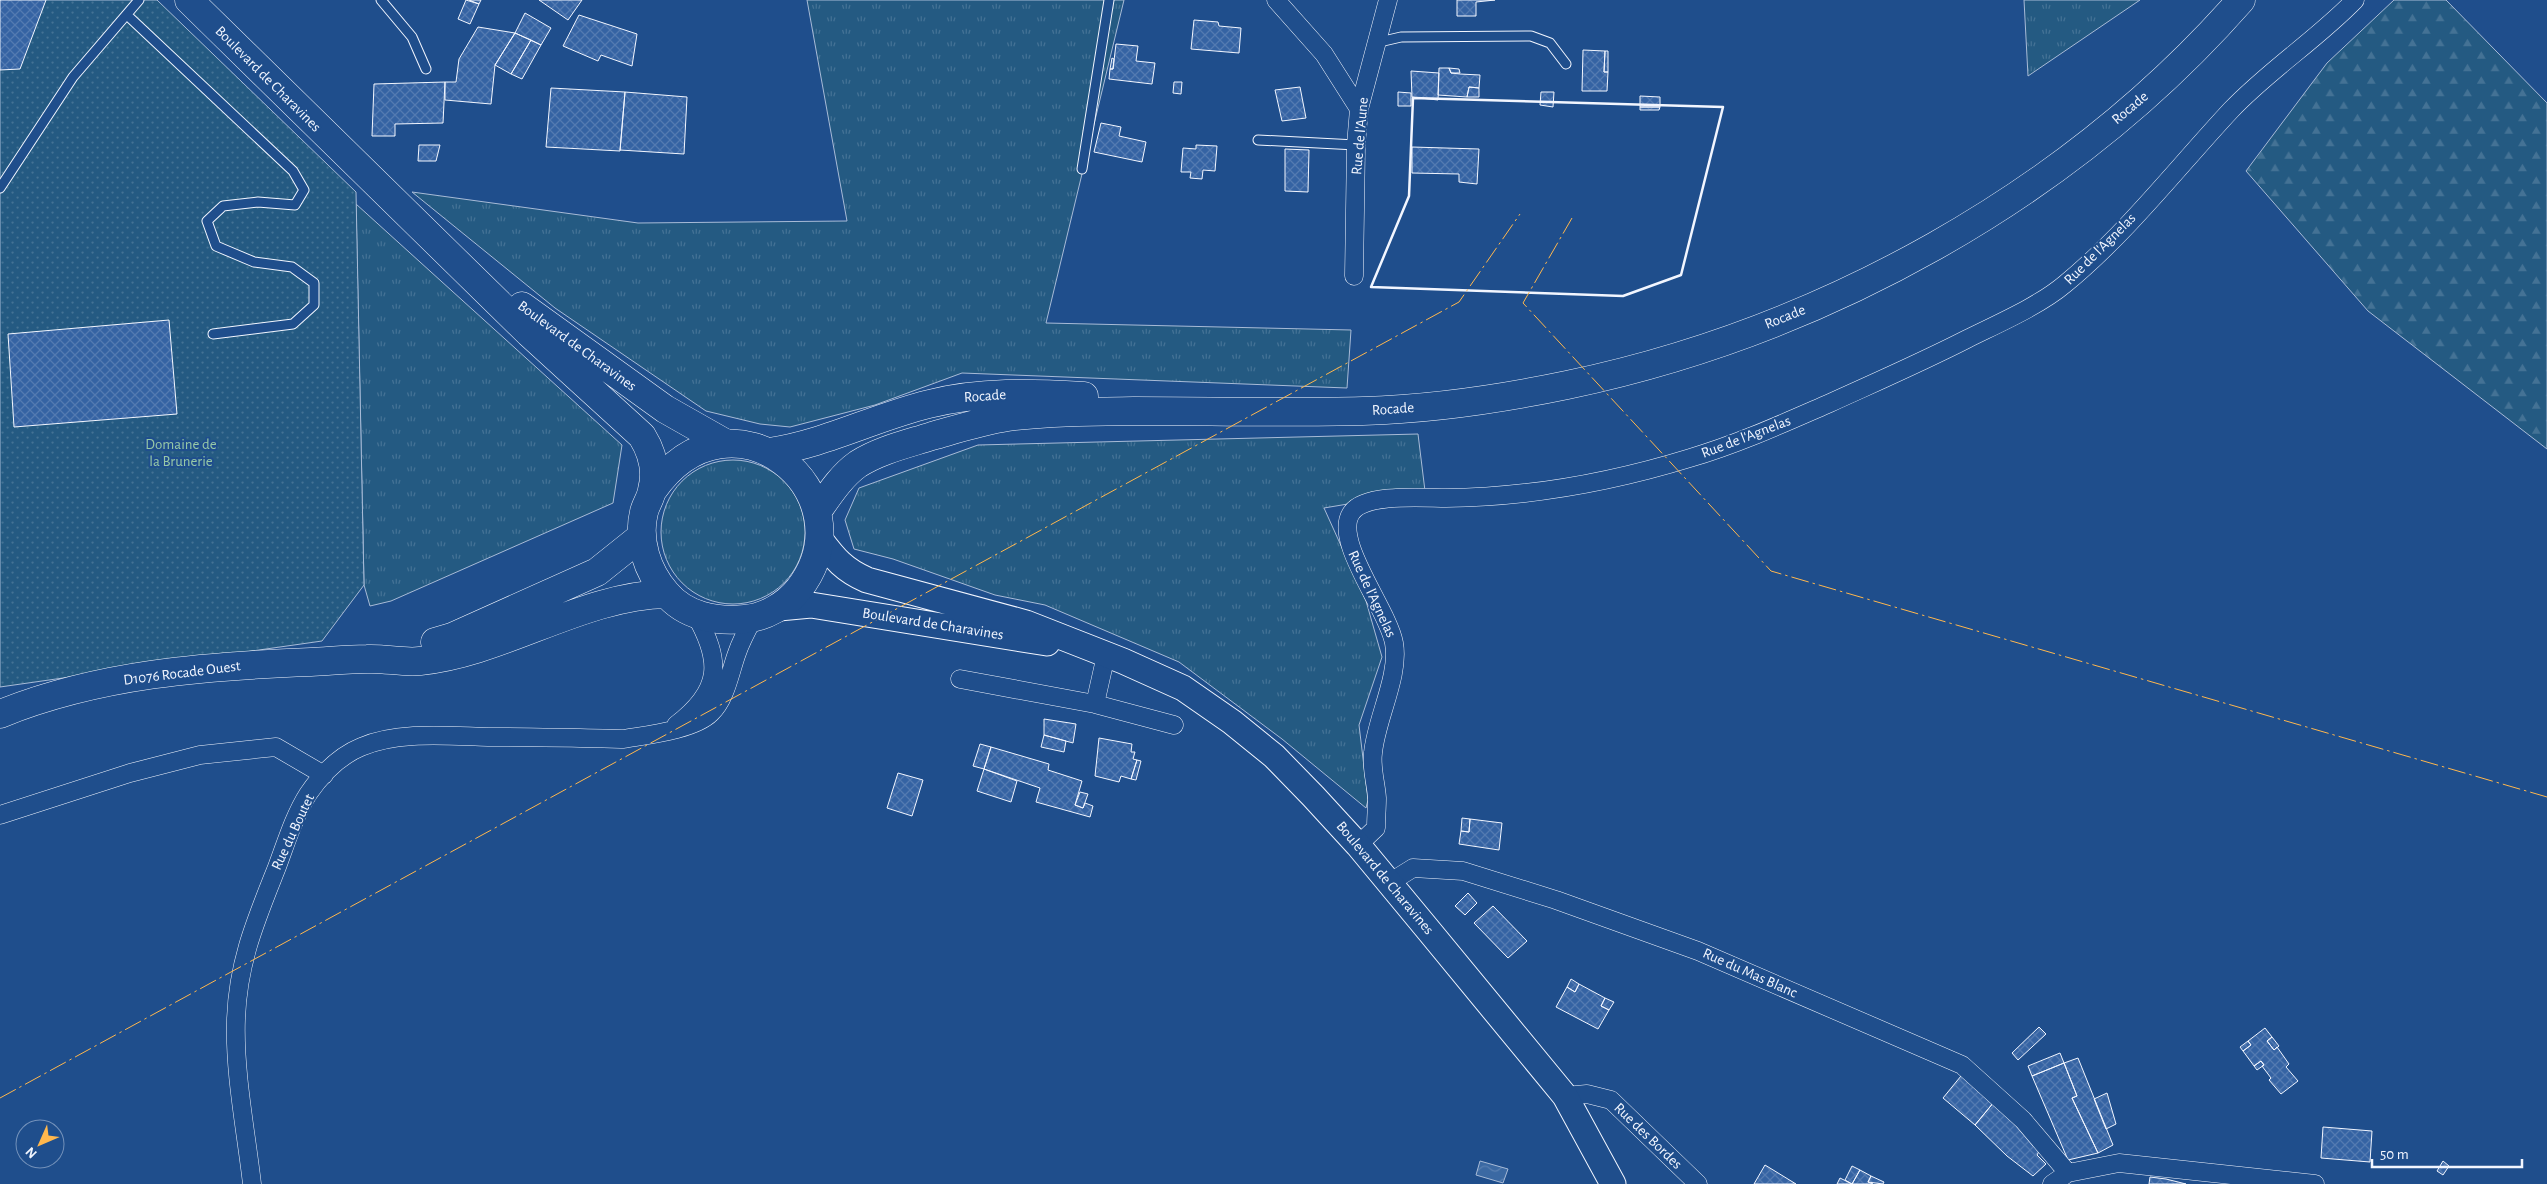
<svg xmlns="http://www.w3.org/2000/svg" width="2547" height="1184" font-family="'Alegreya Sans',sans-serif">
  <defs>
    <pattern id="grass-tufts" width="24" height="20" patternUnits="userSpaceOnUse" patternTransform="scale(1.25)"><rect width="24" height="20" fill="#245a82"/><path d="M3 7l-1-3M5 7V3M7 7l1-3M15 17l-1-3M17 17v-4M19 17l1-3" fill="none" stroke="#447295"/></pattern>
    <pattern id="forest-firs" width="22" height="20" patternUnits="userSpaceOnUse" patternTransform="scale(1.25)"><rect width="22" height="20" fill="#245a82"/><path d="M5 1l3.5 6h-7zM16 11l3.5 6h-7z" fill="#447295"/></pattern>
    <pattern id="park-dots" width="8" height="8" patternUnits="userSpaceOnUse" patternTransform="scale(1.25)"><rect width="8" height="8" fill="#245a82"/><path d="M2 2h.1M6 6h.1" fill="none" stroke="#447295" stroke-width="1.8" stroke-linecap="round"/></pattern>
    <pattern id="water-waves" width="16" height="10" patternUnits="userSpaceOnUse" patternTransform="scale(1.25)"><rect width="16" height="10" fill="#3b69a3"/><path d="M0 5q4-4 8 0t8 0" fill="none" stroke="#587fb1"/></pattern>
    <pattern id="building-cross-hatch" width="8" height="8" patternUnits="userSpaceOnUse" patternTransform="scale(1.25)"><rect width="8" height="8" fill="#3563a3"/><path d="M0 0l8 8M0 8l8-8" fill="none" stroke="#537ab1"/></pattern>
  </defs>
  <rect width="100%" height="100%" fill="#1f4e8c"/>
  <path fill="url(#grass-tufts)" stroke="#a8bbd7" d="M807 0H1124L1046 323 1351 330 1347 388 962 373 875 405 790 427 760 424 706 411 555 308 412 192 638 223 847 221Z
    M2024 0H2140L2028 76Z
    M356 204 622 445 613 503 391 601 370 606 364 585Z
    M1418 434 1425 491 1324 508 1366 601 1382 657 1359 725 1368 800 1366 808 1282 739 1179 662 1045 605 995 595 893 559 854 549 845 520 859 488 978 445Z
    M661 532a72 72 0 1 1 144 0a72 72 0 1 1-144 0Z"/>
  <path fill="url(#forest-firs)" stroke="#a8bbd7" d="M2394 0H2446L2547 103V449L2368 311 2246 171 2327 63Z"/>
  <path fill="url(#park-dots)" stroke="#a8bbd7" d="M0 0H157L356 192 364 585 322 641 0 687Z"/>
  <path fill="url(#water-waves)" stroke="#a8bbd7" d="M1480 1161 1508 1169 1503 1183 1476 1175Z"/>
  <path fill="url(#building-cross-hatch)" stroke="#f2f6ff" d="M0 0H46L20 69 0 70Z
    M466 0 479 4 470 24 458 19Z
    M469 0H481L479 4Z
    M539 0H582L568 20Z
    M1457 0H1495L1476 2V16H1457Z
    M525 13 551 28 541 45 515 33Z
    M579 15 637 34 632 66 601 55 598 61 563 46Z
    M1194 20 1218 22 1219 26 1241 28 1239 53 1191 49Z
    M478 27 515 33 495 65 491 104 445 100V82H456L459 59Z
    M515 33 531 40 511 74 495 65Z
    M531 40 541 45 522 79 511 74Z
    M1116 44 1138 46 1136 61 1155 63 1152 84 1109 79 1110 69H1113Z
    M1583 50 1605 51 1604 72H1608L1607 91H1582Z
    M1605 51H1608V72H1604Z
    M1112 58 1114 59 1113 69H1110Z
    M1439 68H1449L1451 73 1460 74 1480 75 1479 88 1469 87 1467 97 1438 95Z
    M1449 68 1459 69 1460 73H1451Z
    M1411 71 1439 73 1438 100 1412 97Z
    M445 82 443 123 395 124V136H372L374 84Z
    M1174 82H1182L1181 94 1173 93Z
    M1300 87 1306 118 1282 121 1275 90Z
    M1469 87 1479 88V97H1467Z
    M551 88 625 92 620 151 546 147Z
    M625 92 687 97 684 154 620 150Z
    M1398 92 1411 93V106H1398Z
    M1541 92H1554L1553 107 1540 105Z
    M1640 96 1660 97V107H1640Z
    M1640 107H1660L1659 110H1640Z
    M1101 123 1121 127 1119 136 1146 142 1142 162 1094 152Z
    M419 145H440L436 161H418Z
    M1196 145 1217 146 1215 171 1203 170 1202 179 1190 178 1191 172H1181L1183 148 1196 149Z
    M1412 147 1479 149 1477 184 1459 182V174L1412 173Z
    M1285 149 1309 150 1308 192 1285 191Z
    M169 320 177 414 14 427 8 334Z
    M1044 719 1076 724 1073 743 1044 735Z
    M1044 735 1066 741 1064 752 1041 747Z
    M1099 738 1132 744 1131 752H1135L1133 759 1137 760 1131 779 1121 776 1119 782 1095 776Z
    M980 744 991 747 984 769 973 766Z
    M991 747 1049 764 1048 770 1082 781 1075 805 1083 808 1085 803 1093 806 1090 817 1036 802 1040 788 984 769Z
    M1137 760 1141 761 1136 780 1131 779Z
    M984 769 1017 781 1011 802 977 791Z
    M898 773 923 780 912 816 887 808Z
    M1080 792 1088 794 1083 808 1075 805Z
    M1462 818 1470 819 1469 832 1461 831Z
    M1470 819 1502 823 1499 850 1459 844 1461 831 1469 832Z
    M1468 893 1477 903 1465 915 1455 906Z
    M1493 906 1527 941 1508 958 1474 923Z
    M1571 979 1579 984 1575 992 1567 987Z
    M1579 984 1605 998 1601 1006 1609 1010 1598 1029 1556 1007 1567 987 1575 992Z
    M1605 998 1614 1002 1609 1010 1601 1006Z
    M2039 1027 2046 1034 2018 1060 2012 1053Z
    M2265 1028 2272 1037 2267 1041 2274 1050 2277 1047 2289 1064 2286 1067 2298 1081 2281 1094 2269 1080 2271 1078 2262 1066 2264 1065 2261 1061 2254 1066 2243 1051 2251 1045 2248 1041Z
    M2272 1037 2279 1046 2274 1050 2267 1041Z
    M2248 1041 2251 1045 2243 1051 2240 1047Z
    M2060 1053 2064 1063 2032 1076 2028 1066Z
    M2078 1058 2113 1145 2098 1153 2072 1098 2077 1096 2064 1063Z
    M2261 1061 2264 1065 2257 1070 2254 1066Z
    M2064 1063 2077 1096 2072 1098 2098 1153 2068 1160 2032 1076Z
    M1961 1076 1994 1102 1975 1125 1943 1098Z
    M2107 1093 2116 1124 2106 1129 2094 1099Z
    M1994 1102 2041 1148 2037 1155 2046 1164 2033 1176 2007 1156 1975 1125Z
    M2323 1127 2372 1131 2370 1162 2321 1158Z
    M2443 1161 2449 1166 2443 1175 2437 1171Z
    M1765 1165 1796 1184H1754Z
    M1852 1166 1860 1170 1852 1184 1845 1180Z
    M1860 1170 1871 1176 1868 1182 1873 1184H1837L1840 1178 1852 1184Z
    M1871 1176 1884 1182 1883 1184 1868 1182Z
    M2150 1177 2166 1179 2186 1184H2149Z"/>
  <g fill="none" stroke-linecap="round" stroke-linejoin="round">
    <g stroke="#f2f6ff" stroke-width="11">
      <path id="lane" d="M381 0 412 37 426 69
        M127 15 293 171 304 190 295 205 258 202 223 206 207 221 216 246 254 262 292 267 314 283V305L293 324 213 334
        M1375 43 1401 37 1531 36 1550 43 1566 64
        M1258 140 1356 145
        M1082 169 1109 0
        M0 188 73 77 139 0"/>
    </g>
    <g stroke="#f2f6ff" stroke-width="19">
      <path id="street" d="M1276 0 1324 54 1359 109
        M1354 276 1356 145 1359 109 1388 0
        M960 679 1095 704 1174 725
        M1095 704 1106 655
        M676 725C722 690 722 661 695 614
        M0 815 130 773 200 755 276 747 324 775
        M1358 845 1376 828C1376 818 1377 808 1377 798 1376 783 1371 768 1373 753 1376 719 1400 676 1394 643 1388 609 1331 539 1352 512 1366 493 1424 498 1446 498 1527 497 1612 482 1690 458 1738 444 1784 423 1830 403 1876 382 1922 362 1967 339 1997 324 2039 306 2065 284 2127 233 2177 168 2231 110 2269 70 2316 40 2355 0
        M1389 883 1413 868 1463 871 1556 900 1698 951 1962 1065 2023 1120 2068 1173
        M1565 1096 1587 1094 1611 1100 1698 1184
        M252 1184C246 1131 234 1072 236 1019 238 961 256 920 277 867 286 843 294 816 308 794 321 775 339 756 361 747 398 731 448 736 488 737 533 737 578 738 624 739 647 735 694 730 711 713 726 699 730 672 737 653 741 641 747 630 753 619
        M2052 1184 2068 1173 2119 1163 2315 1184"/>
    </g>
    <g stroke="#f2f6ff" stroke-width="27">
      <path id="secondary" d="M820 539C835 559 844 570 867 580L1026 623 1123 661 1183 688 1232 722 1274 756 1313 796 1358 845 1430 932 1565 1096 1613 1184
        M779 608 811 605 1047 643"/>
    </g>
    <g stroke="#f2f6ff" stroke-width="29">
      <path id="primary" d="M189 0 529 333 642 436C652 452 657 471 652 490 651 498 646 504 644 512 637 540 647 571 666 593 685 616 716 622 745 619 766 617 786 605 799 589 872 494 732 377 653 490
        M522 306 665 409 725 443
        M769 452C825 444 875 417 929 404 980 391 1031 393 1084 396
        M817 512C829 495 841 476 858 464 880 450 907 444 932 436 957 429 982 421 1008 417 1050 411 1092 412 1134 411 1211 411 1287 413 1363 411 1431 409 1500 399 1567 385 1821 332 2069 196 2241 0
        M435 642 452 637 597 572 642 536
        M0 714C98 674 206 666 311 662 330 661 349 659 367 659 385 658 403 663 420 661 503 653 583 595 667 594"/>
    </g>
    <use href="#lane" stroke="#1f4e8c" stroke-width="9"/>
    <use href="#street" stroke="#1f4e8c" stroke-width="18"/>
    <use href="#secondary" stroke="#1f4e8c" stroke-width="25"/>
    <use href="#primary" stroke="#1f4e8c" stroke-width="28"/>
    <path stroke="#f2f6ff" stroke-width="2.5" d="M1413 98 1723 107 1681 275 1623 296 1371 287 1409 196Z"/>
    <path stroke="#ffb74d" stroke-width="1" stroke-dasharray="18 4 2.5 4" stroke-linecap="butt" d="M1572 218 1523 303 1771 571 2547 797
      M0 1098 1459 302 1520 214"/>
  </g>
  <g text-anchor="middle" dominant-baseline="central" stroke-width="4" stroke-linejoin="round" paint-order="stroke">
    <g font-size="15" fill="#f2f6ff" stroke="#1f4e8c">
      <text transform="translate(268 79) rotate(45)">Boulevard de Charavines</text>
      <text transform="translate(2130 108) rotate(-40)">Rocade</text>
      <text transform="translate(1360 136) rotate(-85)">Rue de l'Aune</text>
      <text transform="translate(2100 249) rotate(-45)">Rue de l'Agnelas</text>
      <text transform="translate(1785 317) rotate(-22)">Rocade</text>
      <text transform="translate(577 346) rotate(36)">Boulevard de Charavines</text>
      <text transform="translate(985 396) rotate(-4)">Rocade</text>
      <text transform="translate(1393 409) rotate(-4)">Rocade</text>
      <text transform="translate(1746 437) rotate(-21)">Rue de l'Agnelas</text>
      <text transform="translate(1372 594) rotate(65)">Rue de l'Agnelas</text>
      <text transform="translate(933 624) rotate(9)">Boulevard de Charavines</text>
      <text transform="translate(182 673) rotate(-7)">D1076 Rocade Ouest</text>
      <text transform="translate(293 832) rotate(-65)">Rue du Boutet</text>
      <text transform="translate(1385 878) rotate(50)">Boulevard de Charavines</text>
      <text transform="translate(1750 973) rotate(24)">Rue du Mas Blanc</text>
      <text transform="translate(1648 1136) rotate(44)">Rue des Bordes</text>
    </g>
    <g font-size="15" fill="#97c8a6" stroke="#1f4e8c">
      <text x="181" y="444">Domaine de<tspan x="181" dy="17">la Brunerie</tspan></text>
    </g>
  </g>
  <g transform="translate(40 1144) rotate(225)"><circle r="24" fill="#1f4e8c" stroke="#7391ba"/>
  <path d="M0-4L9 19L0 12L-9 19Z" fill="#ffb74d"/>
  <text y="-8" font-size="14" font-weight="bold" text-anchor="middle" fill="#f2f6ff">N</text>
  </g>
  <path d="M2372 1159v8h150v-8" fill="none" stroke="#f2f6ff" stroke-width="2.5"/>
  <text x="2380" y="1159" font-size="15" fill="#f2f6ff" stroke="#1f4e8c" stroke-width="4" paint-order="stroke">50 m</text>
</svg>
